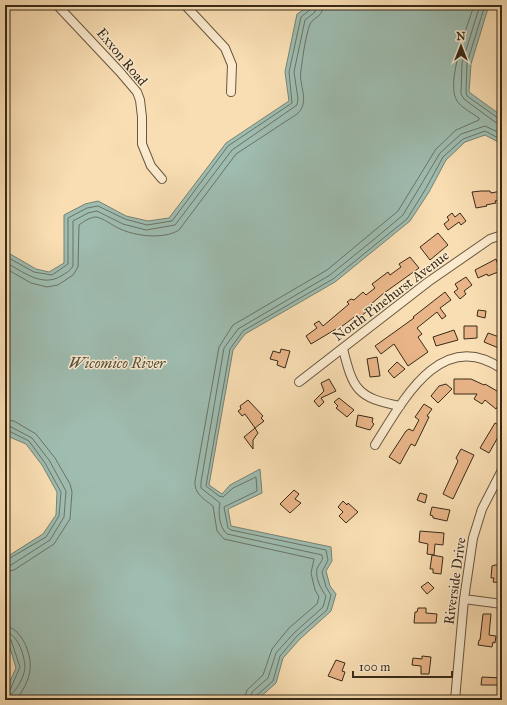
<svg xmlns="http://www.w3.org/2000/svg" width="507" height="705" font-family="'IM FELL Great Primer',serif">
  <rect width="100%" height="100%" fill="#f9deb3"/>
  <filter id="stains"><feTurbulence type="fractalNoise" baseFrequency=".005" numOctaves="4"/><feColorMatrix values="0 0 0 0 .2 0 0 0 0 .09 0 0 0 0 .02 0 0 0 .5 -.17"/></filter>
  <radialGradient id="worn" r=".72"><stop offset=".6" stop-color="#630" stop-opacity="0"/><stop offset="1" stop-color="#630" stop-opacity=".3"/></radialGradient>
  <path fill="#9ebcb0" stroke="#758273" d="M311 5H489L471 64 469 92 502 116V144L485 135 465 142 446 160 429 192 410 221 335 282 245 334 233 350 209 485 222 494 230 485 260 469 262 493 228 509 231 526 331 547 332 561 326 571 330 586 336 594 331 611 300 639 283 658 276 683 257 700H5V692L16 668 11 651 5 637V558L43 534 56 515 57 492 42 465 26 444 5 435V251L36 269 49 272 64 263V215L85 204 98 201 126 216 148 221 169 218 226 143 289 101 285 72 297 14Z"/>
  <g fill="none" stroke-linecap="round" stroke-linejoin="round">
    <path stroke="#6b7364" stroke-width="1" d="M480 5 462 63 461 94 464 99 495 122 502 124
      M485 5 467 63 466 92 467 96 498 118 502 119
      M5 256 34 272 52 275 68 264V218L87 208 98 206 125 219 147 225 172 221 228 146 292 103 289 72 301 17 311 9 312 5
      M5 262C22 271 42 288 61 276 66 273 70 271 73 266V221L88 213 97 211 123 224 146 230 175 225 232 150 297 105 298 99 294 72 305 20 315 12 317 5
      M5 268 31 283 47 287 58 285 73 275 78 267 79 225C83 222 90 217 96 217 103 218 112 225 118 228 134 236 163 240 179 230L236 154 297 114C311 102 298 85 301 70 303 56 305 38 310 24 314 16 323 18 323 5
      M5 420 14 421 36 434 55 458 70 484 72 492 70 519 54 544 14 570 5 572
      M5 426 11 427 32 438 49 460 66 491 64 517 50 540 11 565 5 566
      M5 431H9L29 441 45 463 61 492 59 516 46 537 5 561
      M5 626C21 627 32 654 30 669 30 678 22 694 15 700
      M5 632C18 633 25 657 25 668 24 677 15 696 5 697
      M5 637 11 640 20 667 10 690 5 692
      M244 700 247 690 263 675 272 649 289 628 317 604 319 597 315 590 311 573 314 559 224 539 217 531 213 506C204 499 194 494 195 481L219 347 233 325 327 270 398 211 436 149 456 130 479 120V118C472 113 462 108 457 101 445 83 468 25 474 5
      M250 700 252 692 268 678 276 653 294 633 323 607 326 596C321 589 315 578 317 569 319 563 324 561 322 555L227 534C219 527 218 512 220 503L201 488V482L224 348 238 329 330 275 372 241 403 215 440 153 461 134 485 126 502 134
      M255 700 256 696 273 681 280 656 297 636 327 610 331 595 326 587 322 572 328 560 326 550 231 530 228 528 224 507 257 491 256 477 233 488 223 497 219 496 206 486 230 349 243 331 333 279 407 219 425 190 443 157 463 139 485 131 502 140"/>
  </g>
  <path fill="#e9b588" stroke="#382a18" d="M481 191H490L491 193 501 191 502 199 495 201 496 203 486 205 487 206 476 208 472 192Z
    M452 213 455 217 460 213 466 221 461 225 459 222 448 230 444 224 449 220 447 217Z
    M438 233 448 245 430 260 420 247Z
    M410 257 419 268 384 293 364 310 366 312 359 318 357 315 337 330 336 329 311 344 306 336 317 328 314 324 319 321 323 326 349 304 347 302 351 299 354 300 363 292 366 295 375 288 372 284 388 272 390 275 401 267 399 264Z
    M496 259 499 268 497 269 498 272 488 276 487 274 478 278 475 270Z
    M466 277 472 285 464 291 466 294 460 299 454 292 458 289 455 284Z
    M445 292 451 300 440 308 446 316 442 319 437 312 417 328 422 334 418 337 428 352 408 366 394 344 381 354 375 346 414 318 413 317Z
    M478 310 486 311 485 318 477 316Z
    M464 326H477V338L464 339Z
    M454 330 458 340 436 346 433 337Z
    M488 333 502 338 501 349 484 342Z
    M281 349 290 351 285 368 277 365 278 361 270 359 273 351 280 353Z
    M377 357 380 376 370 377 367 359Z
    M397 362 405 369 394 378 388 371Z
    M329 379 336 391 321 398 324 402 319 407 314 401 324 391 321 383Z
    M454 379H471L484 385 485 384 502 394V399L496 409 485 400 482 404 474 399 477 394H454Z
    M446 384 452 389 438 403 431 396 439 386Z
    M339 398 354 410 347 417 336 408 338 406 334 402Z
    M248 400 263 416 261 418 264 421 255 428 245 414 242 416 238 411 241 409 240 406Z
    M424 404 432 409 427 416 429 417 415 446 411 444 400 464 389 457 406 431 409 429 413 431 419 420 415 417Z
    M358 415 373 418 372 422 374 424 370 430 356 426Z
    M495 423 502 427V430L489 453 480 448Z
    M255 428 258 433 253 440V449L244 437Z
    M461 449 474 455 453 499 443 494 458 461 456 458Z
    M294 490 299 494 295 499 301 503 290 513 280 504Z
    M420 493 427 495 425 503 417 500Z
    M343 501 347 505 348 503 358 512 346 523 339 516 343 512 338 507Z
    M432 507 450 510 447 521 433 518V516L430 515Z
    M420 531 444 533 443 545 435 544 434 555 427 554 428 544 419 542Z
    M432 555 443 557 441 574 433 573V569H430Z
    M495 565 502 566V583L493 582 494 578H491L492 566Z
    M428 582 434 588 427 594 421 587Z
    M418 608H426V613L437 614 436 623H414L415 612H417Z
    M483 614H491L489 635 496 636 495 643 493 642 492 647 478 645 479 640H480Z
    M422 656 431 657 429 674H421V666L412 665 413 658 422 659Z
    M336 660 345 663 342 671 345 672 342 681 328 676Z
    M482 677 502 678V684H499V685H481Z"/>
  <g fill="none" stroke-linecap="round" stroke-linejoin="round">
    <g stroke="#68573f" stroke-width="10">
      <path id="minor" d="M57 5 120 72 137 92 140 100 142 117V144L151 166 162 179
        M185 5 225 48 232 65 231 92
        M343 349C353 389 357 398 400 406
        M299 382 428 282 490 239 502 235
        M375 445C402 402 441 326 502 369
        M464 599 502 604
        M455 700 464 599 473 538 482 509 502 470"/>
    </g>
    <use href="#minor" stroke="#fbeace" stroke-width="8"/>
  </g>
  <g text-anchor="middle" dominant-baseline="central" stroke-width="3" stroke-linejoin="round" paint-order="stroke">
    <g font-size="14" fill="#382a18" stroke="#fbeace">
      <text transform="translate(122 57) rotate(50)">Exxon Road</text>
      <text transform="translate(391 296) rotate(-37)">North Pinehurst Avenue</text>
      <text transform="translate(455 581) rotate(-82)">Riverside Drive</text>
    </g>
    <g font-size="15" font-style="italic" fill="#524e3e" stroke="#fbeace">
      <text x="117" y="363">Wicomico River</text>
    </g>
  </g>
  <rect width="507" height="705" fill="none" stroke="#f9deb3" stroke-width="20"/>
  <rect x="6" y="6" width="495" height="693" fill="none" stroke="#382a18" stroke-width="2"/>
  <rect x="10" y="10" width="487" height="685" fill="none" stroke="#382a18"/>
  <g transform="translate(461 46)" stroke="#fbeace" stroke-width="3" paint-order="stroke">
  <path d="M0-3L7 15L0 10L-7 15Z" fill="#382a18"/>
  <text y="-6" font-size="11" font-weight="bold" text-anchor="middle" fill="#382a18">N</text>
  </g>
  <path d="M353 671v6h99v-6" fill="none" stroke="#382a18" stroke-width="2"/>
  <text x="359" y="671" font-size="12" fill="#382a18" stroke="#fbeace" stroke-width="3" paint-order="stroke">100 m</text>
  <rect width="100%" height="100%" filter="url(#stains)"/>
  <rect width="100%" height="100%" fill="url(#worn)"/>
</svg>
